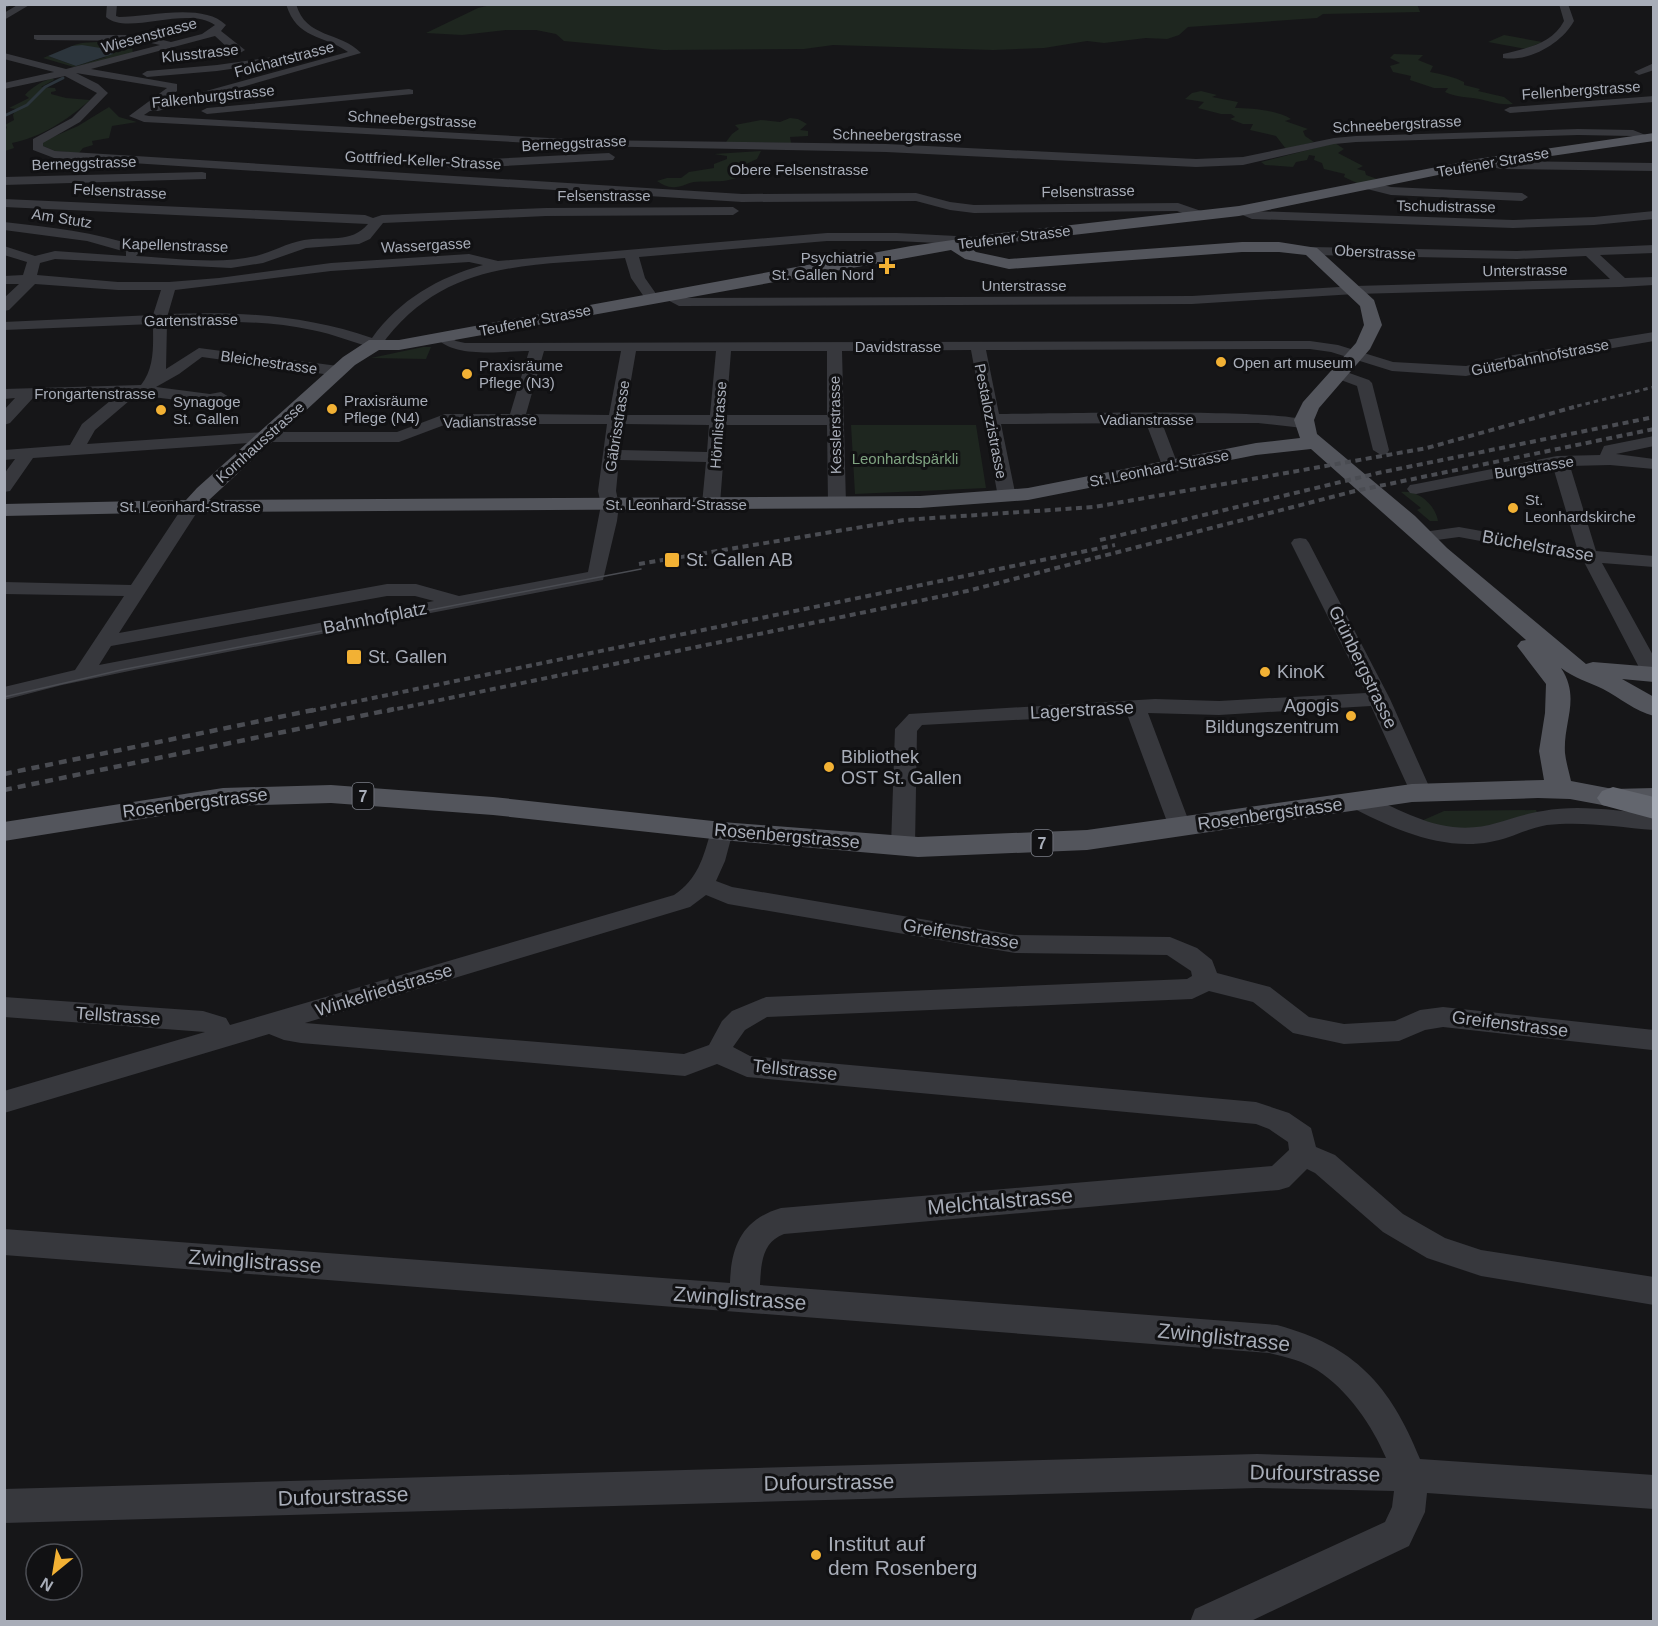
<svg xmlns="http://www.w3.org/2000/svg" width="1658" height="1626" font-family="Helvetica,sans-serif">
  <rect width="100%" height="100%" fill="#161618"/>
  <path fill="#1e261f" d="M491 5 1417 4 1420 12 1323 14 1317 18 1188 27 1179 35 1167 39 1146 38 1104 43 1087 41 1044 48 993 50 833 45 804 49 663 50 564 41 556 34 536 30H506L462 35 426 33 478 8Z
    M1504 35 1542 42 1526 49 1488 42Z
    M106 41 131 42 133 53 74 67 43 58 48 56 76 66 106 57 72 46C82 41 94 43 106 41Z
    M1394 54 1423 55 1418 60 1433 66 1430 72C1442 74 1454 77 1464 82V85L1480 89 1478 91 1504 97 1513 104C1497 105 1494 102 1479 99 1467 97 1456 97 1445 92L1448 88H1434L1410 80 1411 76 1393 72 1390 66 1400 63 1390 58Z
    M53 78 54 80 41 87 55 88 56 91 51 92V94L66 98 90 100C67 120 42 137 12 143L14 148 5 151V132L7 127 5 125 14 120 13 115 16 109 9 108 29 98 25 95C32 87 42 81 53 78Z
    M1201 91 1217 95 1212 97 1238 102 1235 108C1250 108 1278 110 1291 119L1285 121 1308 129 1303 131 1305 136 1314 142 1286 149 1276 136 1250 130 1253 124H1243L1230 119 1235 117 1231 114H1221L1198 108 1204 102 1185 99 1192 93Z
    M109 107 119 117 137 122 112 126 109 138 92 141 93 145 83 148 79 153 55 151 43 146 42 143 46 140 78 126Z
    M790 118 798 119 807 124 800 130 808 131V136L790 137 791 143 726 142 732 134 739 129 735 125 761 120 780 122Z
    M1335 143 1344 149 1338 153 1363 166 1357 169 1365 171 1366 175 1377 179 1359 184 1344 177 1345 174 1324 169 1322 163 1314 160 1315 156 1309 155 1307 160 1296 162 1293 167 1265 165 1261 162Z
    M761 151 757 159 746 164 748 170C734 185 713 180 694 182 687 183 682 187 676 187 669 188 663 185 657 181L667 178H681L689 172 714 168V164L727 159V156L714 154Z
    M423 347H431L426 359 371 358Z
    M851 425H976L986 488 855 494Z
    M1401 492C1418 490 1435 504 1438 521H1430L1417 510 1421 508Z
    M1536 810 1538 814 1458 833 1419 822 1444 811Z"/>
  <path fill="#2c353c" d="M82 45 113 50V54L76 66 48 56 72 46Z"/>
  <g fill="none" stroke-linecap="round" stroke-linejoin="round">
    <path stroke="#2c353c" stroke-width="3" d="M4 7 10 4
      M4 116 27 105 45 87 63 78"/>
    <path fill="#37383d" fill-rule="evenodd" d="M19 4H31L4 20V13Z
      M107 4H117L116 16 119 17C148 17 203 2 226 25L221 31 245 50 240 53 229 49 215 36 91 69 177 84V91L159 104 348 52C323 34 297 40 286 4H296C306 39 340 31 361 53L158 111H150L144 115 149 116 586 140 886 144 1196 159 1243 157 1334 138 1356 136 1578 129 1633 130 1653 138 1647 141 1632 136 1578 135 1356 142 1334 144 1243 165 1196 167 886 152 586 146 144 122 129 116 167 88 76 73 98 84 108 93 80 122 43 143V146L55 151 742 194 916 193 950 202 974 205 1178 203 1207 213 1208 216 1202 220 1177 211 974 213 950 210 916 201 742 202 54 158 33 150V139L72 118 97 93 65 76 4 89V83L54 72 4 59V53L66 69 160 45 142 41 37 40 34 39V35H142L171 42 202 34 215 25C187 5 127 36 106 17Z
      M1559 4H1568L1574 21C1562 43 1530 62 1503 58V54C1527 48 1552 44 1564 21Z
      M323 50 327 51V55L217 71 147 77 142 74 147 71 217 65Z
      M1654 63V70L1639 75 1634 72Z
      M409 89 413 90V94L207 114 201 111 207 108Z
      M1654 96V102L1510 113 1504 110 1510 107Z
      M609 153 615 157 613 160 451 169 445 165 451 161Z
      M1486 158 1501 161 1654 163V171L1501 169 1482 165 1480 162Z
      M202 172 206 173V179L4 185V177Z
      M1371 182 1391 187 1522 193 1528 197 1522 201 1391 195 1367 189 1365 186Z
      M4 199 365 215 373 218 382 215 546 208 733 207 739 211 733 215 546 216 383 223 370 239 359 244 306 248 263 263 231 268 55 259 40 263 37 275 118 282H169L219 278 331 263 469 254 498 261 827 233H897L976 237 983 241 976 245 897 241H827L639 257 645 278 659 298 652 302 647 301 631 278 625 258C529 266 443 259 380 347L375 348C354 343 334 334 312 330 265 320 215 321 167 323L166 369 199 348 338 366 346 371 338 376 202 357 179 374 156 387 210 394 221 392 229 397 227 400 210 404 136 395 95 430 87 444 265 432H397L445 414H510L529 351C503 351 453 359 436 337L443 333 456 341 465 343 1310 341 1338 345 1393 362 1466 366 1508 356 1654 332V341L1508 366 1466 376 1392 371 1331 352 1310 349 986 350 999 414C1037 414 1298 407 1311 423L1303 428 1258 423H1162L1178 465 1170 470 1162 465 1146 423 1001 424 1016 497 1013 501H1001L998 497 971 350 842 351 846 504 843 508H831L828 504 827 425H726L720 504 717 508H705L702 504 706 462 619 460 616 491 619 505 617 521 603 580 134 670 62 685 4 700V687L75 670 124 596 4 594V582L131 585 186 502H198L201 506 119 633 387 584H416L459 596 588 572 601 505 598 491 607 424H447L399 442H265L33 458 10 491 4 492V474L15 459 4 460V450L70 445 82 424 116 396 33 398 10 423 4 425V410L15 398 4 399V389L141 385C155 367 153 346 153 324L4 330V322L153 315 161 290H118L35 284 9 310 4 311V298L19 284H4V276L23 275 27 262 4 255V246L35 256 55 251 126 256V252L87 241 4 230V222C50 227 95 232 139 247L141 250 136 256C174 258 218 265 256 256 272 252 287 243 304 240 327 236 351 244 368 224L4 207ZM469 262 483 265C439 277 399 300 372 338 306 315 237 311 168 314L175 290 331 271ZM544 351H621L609 415 526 414ZM636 351H716L710 415H625ZM731 351H827V415H726ZM623 424 709 425 707 452 620 450ZM387 596H415L434 601 99 665 111 646Z
      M1239 207 1253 211 1513 220 1594 217 1654 211V219L1594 225 1513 228 1252 219 1233 211Z
      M1654 245V253L1600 255 1625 278 1654 277V285L1620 287 1355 294 1192 304 679 306 658 295 665 291 681 298 1192 296 1355 286 1610 279 1586 256 1517 259 1311 255 1304 251 1311 247 1517 251Z
      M1338 369 1369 380 1372 383 1389 450 1387 454 1381 455 1373 450 1357 386 1333 377 1330 374 1333 371Z
      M1654 436V446L1616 454 1654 459V469L1610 465 1570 466 1596 551 1654 556V567L1602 563 1654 657V681L1646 679 1643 675 1583 560 1459 537 1422 542 1416 541 1413 537 1416 533 1459 527 1577 548 1553 467 1416 494 1410 493 1407 489 1410 485 1416 484 1557 456 1600 455 1604 446Z
      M1300 538 1306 539 1309 543 1390 699 1432 793 1429 798 1421 800 1413 798 1371 706 1219 715 1148 713 1191 827 1188 833 1180 835 1172 833 1169 827 1127 714 922 725 917 731 915 846 911 852 903 854 895 852 891 846 895 729 909 714 1155 699 1219 701 1366 693 1291 543 1294 539Z
      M1357 793C1390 803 1417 823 1453 827 1490 831 1509 816 1543 811 1579 804 1617 811 1654 814V830C1618 827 1583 821 1547 825 1528 828 1510 839 1490 842 1441 851 1391 828 1349 806L1346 801 1349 796Z
      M722 823 730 825 733 831 725 861 716 881 732 887 1015 935 1170 937 1197 948 1212 960 1217 973 1270 987 1309 1017 1344 1024 1395 1021 1420 1010 1443 1007 1654 1030 1652 1050 1443 1027 1425 1030 1399 1041 1344 1044 1293 1033 1253 1002 1209 991 1192 999 767 1017 745 1030 733 1047 750 1056 1256 1102 1289 1113 1311 1128 1316 1147 1335 1155 1403 1214 1445 1238 1481 1250 1654 1277V1305L1481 1276 1427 1258 1383 1232 1315 1173 1307 1169 1289 1187 1279 1190 784 1234C762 1242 761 1264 760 1285L1277 1325C1355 1346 1390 1385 1420 1459L1654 1475V1509L1427 1493 1425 1512 1409 1546 1249 1622H1190L1195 1609 1385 1522 1392 1507 1394 1491 1257 1488 4 1523V1489L1257 1454 1386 1458C1372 1425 1348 1390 1317 1370 1303 1361 1286 1357 1269 1353L4 1255V1229L730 1283C731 1245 743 1219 781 1208L1272 1166 1289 1150 1288 1142 1269 1129 1256 1124 747 1077 717 1064 685 1076 301 1043 284 1040 269 1034 4 1113V1091L205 1032 4 1017V997L203 1011 226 1018 230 1025 674 895C698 879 703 858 711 831L714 825ZM706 895 728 904 1015 953 1167 955 1191 971 1192 976 1187 979 766 997 732 1011 722 1021 709 1045 684 1054 305 1023 690 907Z"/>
    <path fill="#53555c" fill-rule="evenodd" d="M1654 133V141L1477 167 1239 216 969 247 976 252 1009 259 1242 242H1279L1317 248 1374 300 1382 325 1370 349 1319 408 1314 420 1317 434 1415 516 1447 548 1586 664 1593 662 1654 667V682L1622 679 1654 697V716C1635 711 1620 698 1603 689 1589 682 1574 678 1561 668 1581 698 1563 722 1565 753 1566 762 1569 772 1571 781L1613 789 1654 788V806L1613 807 1570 799 1538 798 1412 802 1087 850 918 857 722 840 493 815 331 803 223 806 4 841V822L223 788 331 785 493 797 722 822 918 837 1087 830 1412 784 1544 780 1539 751 1545 713 1546 684 1517 646 1521 641 1526 640 1311 449 1256 455 1028 500 920 508 192 512 4 516V504L186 500 197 488 343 357 369 340H399L911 246 1001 233 1239 206 1477 159ZM951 250 965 259 1009 269 1242 252H1279L1306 255 1360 306 1364 325 1356 343 1303 402 1294 420 1300 438 1256 443 1028 488 920 496 209 500 355 365 379 350H399Z"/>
    <path fill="#63666e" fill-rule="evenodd" d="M1613 787 1654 797V819L1602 805 1597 798 1602 791Z"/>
    <path stroke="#4a4c52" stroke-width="1.5" d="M4 697 121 670 641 569"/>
    <path stroke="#4a4c52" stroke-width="3" stroke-dasharray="4.5 4" stroke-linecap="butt" d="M1569 408 1654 387"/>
    <path stroke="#4a4c52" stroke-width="4" stroke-dasharray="6 4.5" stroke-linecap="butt" d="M1100 540 1378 473 1654 417
      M639 564 904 520 1094 507 1427 448 1574 407
      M310 711 1115 545
      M387 711 967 591 1355 491 1654 429"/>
    <path stroke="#4a4c52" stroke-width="4.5" stroke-dasharray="8 6" stroke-linecap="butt" d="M4 774 318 709
      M4 790 394 709"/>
  </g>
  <g fill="#f2b134" stroke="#111113" stroke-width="2">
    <path d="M884 257h6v6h6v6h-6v6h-6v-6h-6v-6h6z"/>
    <circle cx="1221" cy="362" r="6"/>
    <circle cx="467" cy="374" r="6"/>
    <circle cx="332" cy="409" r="6"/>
    <circle cx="161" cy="410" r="6"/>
    <circle cx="1513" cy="508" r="6"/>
    <rect x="664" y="552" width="16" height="16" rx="3"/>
    <rect x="346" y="649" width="16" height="16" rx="3"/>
    <circle cx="1265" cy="672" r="6"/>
    <circle cx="1351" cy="716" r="6"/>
    <circle cx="829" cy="767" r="6"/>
    <circle cx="816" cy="1555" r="6"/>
  </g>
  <g text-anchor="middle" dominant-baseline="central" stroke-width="6" stroke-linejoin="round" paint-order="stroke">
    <g font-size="15" fill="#a8adb8" stroke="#111113">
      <text transform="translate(149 35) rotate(-15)">Wiesenstrasse</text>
      <text transform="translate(200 53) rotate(-6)">Klusstrasse</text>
      <text transform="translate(284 59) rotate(-15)">Folchartstrasse</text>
      <text transform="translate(1581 90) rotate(-4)">Fellenbergstrasse</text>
      <text transform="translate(213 96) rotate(-6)">Falkenburgstrasse</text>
      <text transform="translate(412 119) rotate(3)">Schneebergstrasse</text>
      <text transform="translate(1397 124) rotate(-3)">Schneebergstrasse</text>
      <text transform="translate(897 135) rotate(1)">Schneebergstrasse</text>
      <text transform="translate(574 143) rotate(-3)">Berneggstrasse</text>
      <text transform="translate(423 160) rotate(3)">Gottfried-Keller-Strasse</text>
      <text transform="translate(1493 162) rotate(-10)">Teufener Strasse</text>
      <text transform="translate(84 163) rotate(-2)">Berneggstrasse</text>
      <text x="799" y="169">Obere Felsenstrasse</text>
      <text transform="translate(120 191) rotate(3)">Felsenstrasse</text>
      <text transform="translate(1088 191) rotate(-1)">Felsenstrasse</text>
      <text x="604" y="195">Felsenstrasse</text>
      <text transform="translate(1446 206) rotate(1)">Tschudistrasse</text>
      <text transform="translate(62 218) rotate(9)">Am Stutz</text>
      <text transform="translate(1014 237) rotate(-7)">Teufener Strasse</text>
      <text transform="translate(175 245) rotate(2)">Kapellenstrasse</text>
      <text transform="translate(426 245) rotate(-3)">Wassergasse</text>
      <text transform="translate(1375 252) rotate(3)">Oberstrasse</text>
      <text transform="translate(1525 270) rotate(-1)">Unterstrasse</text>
      <text x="1024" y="285">Unterstrasse</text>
      <text transform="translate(191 320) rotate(-1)">Gartenstrasse</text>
      <text transform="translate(535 320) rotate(-11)">Teufener Strasse</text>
      <text x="898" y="346">Davidstrasse</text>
      <text transform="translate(1540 357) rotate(-11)">Güterbahnhofstrasse</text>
      <text transform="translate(269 362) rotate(8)">Bleichestrasse</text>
      <text x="95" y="393">Frongartenstrasse</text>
      <text x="1147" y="419">Vadianstrasse</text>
      <text transform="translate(490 421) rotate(-2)">Vadianstrasse</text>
      <text transform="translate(991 421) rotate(79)">Pestalozzistrasse</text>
      <text transform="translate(718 425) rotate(-86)">Hörnlistrasse</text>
      <text transform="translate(835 425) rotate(-91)">Kesslerstrasse</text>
      <text transform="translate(617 426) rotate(-81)">Gäbrisstrasse</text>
      <text transform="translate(260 442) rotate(-42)">Kornhausstrasse</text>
      <text transform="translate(1534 467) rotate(-9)">Burgstrasse</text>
      <text transform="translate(1159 468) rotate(-11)">St. Leonhard-Strasse</text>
      <text x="676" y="504">St. Leonhard-Strasse</text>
      <text x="190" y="506">St. Leonhard-Strasse</text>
    </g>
    <g font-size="15" fill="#a8adb8" stroke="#111113" text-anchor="start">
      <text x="874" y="257" text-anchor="end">Psychiatrie<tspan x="874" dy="17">St. Gallen Nord</tspan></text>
      <text x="1233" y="362">Open art museum</text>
      <text x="479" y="365">Praxisräume<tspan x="479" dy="17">Pflege (N3)</tspan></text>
      <text x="344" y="400">Praxisräume<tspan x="344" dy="17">Pflege (N4)</tspan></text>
      <text x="173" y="401">Synagoge<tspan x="173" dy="17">St. Gallen</tspan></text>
      <text x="1525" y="499">St.<tspan x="1525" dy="17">Leonhardskirche</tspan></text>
    </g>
    <g font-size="15" fill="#7fa381" stroke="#111113">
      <text x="905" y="458">Leonhardspärkli</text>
    </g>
    <g fill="#111113" stroke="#7b7e86" stroke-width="1.5">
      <rect x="352.5" y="783" width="21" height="26" rx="4.5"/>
      <rect x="1031.5" y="830" width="21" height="26" rx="4.5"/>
    </g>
    <g font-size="16" font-weight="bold" fill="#a8adb8">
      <text x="363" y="796">7</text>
      <text x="1042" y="843">7</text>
    </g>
    <g font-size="18" fill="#a8adb8" stroke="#111113">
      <text transform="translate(1538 546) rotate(10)">Büchelstrasse</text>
      <text transform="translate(375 618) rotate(-11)">Bahnhofplatz</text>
      <text transform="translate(1363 667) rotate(64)">Grünbergstrasse</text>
      <text transform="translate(1082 710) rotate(-3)">Lagerstrasse</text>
      <text transform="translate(195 803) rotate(-7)">Rosenbergstrasse</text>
      <text transform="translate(1270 814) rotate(-8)">Rosenbergstrasse</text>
      <text transform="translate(787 836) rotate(5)">Rosenbergstrasse</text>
      <text transform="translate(961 934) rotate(9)">Greifenstrasse</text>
      <text transform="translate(384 990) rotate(-17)">Winkelriedstrasse</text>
      <text transform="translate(118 1016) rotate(4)">Tellstrasse</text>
      <text transform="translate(1510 1024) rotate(7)">Greifenstrasse</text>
      <text transform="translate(795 1070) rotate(6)">Tellstrasse</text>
    </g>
    <g font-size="18" fill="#a8adb8" stroke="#111113" text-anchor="start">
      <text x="686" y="560">St. Gallen AB</text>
      <text x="368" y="657">St. Gallen</text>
      <text x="1277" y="672">KinoK</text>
      <text x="1339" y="706" text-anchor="end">Agogis<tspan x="1339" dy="21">Bildungszentrum</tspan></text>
      <text x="841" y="757">Bibliothek<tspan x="841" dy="21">OST St. Gallen</tspan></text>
    </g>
    <g font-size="21" fill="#a8adb8" stroke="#111113">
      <text transform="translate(1000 1201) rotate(-5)">Melchtalstrasse</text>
      <text transform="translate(255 1261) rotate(4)">Zwinglistrasse</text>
      <text transform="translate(740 1298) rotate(4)">Zwinglistrasse</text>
      <text transform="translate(1224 1337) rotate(6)">Zwinglistrasse</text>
      <text transform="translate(1315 1473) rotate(1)">Dufourstrasse</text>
      <text transform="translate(829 1482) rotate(-1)">Dufourstrasse</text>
      <text transform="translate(343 1496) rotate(-2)">Dufourstrasse</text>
    </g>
    <g font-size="21" fill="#a8adb8" stroke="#111113" text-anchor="start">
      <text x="828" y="1543">Institut auf<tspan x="828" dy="24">dem Rosenberg</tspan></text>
    </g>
  </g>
  <rect width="1658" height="1626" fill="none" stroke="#a8adb8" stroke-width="12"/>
  <g transform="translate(54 1572) rotate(210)"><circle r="28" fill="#111113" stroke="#4d4f55" stroke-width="1.5"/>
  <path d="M0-4.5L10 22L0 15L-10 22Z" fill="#f2b134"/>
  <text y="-9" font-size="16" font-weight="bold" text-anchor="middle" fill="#a8adb8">N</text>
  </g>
</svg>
